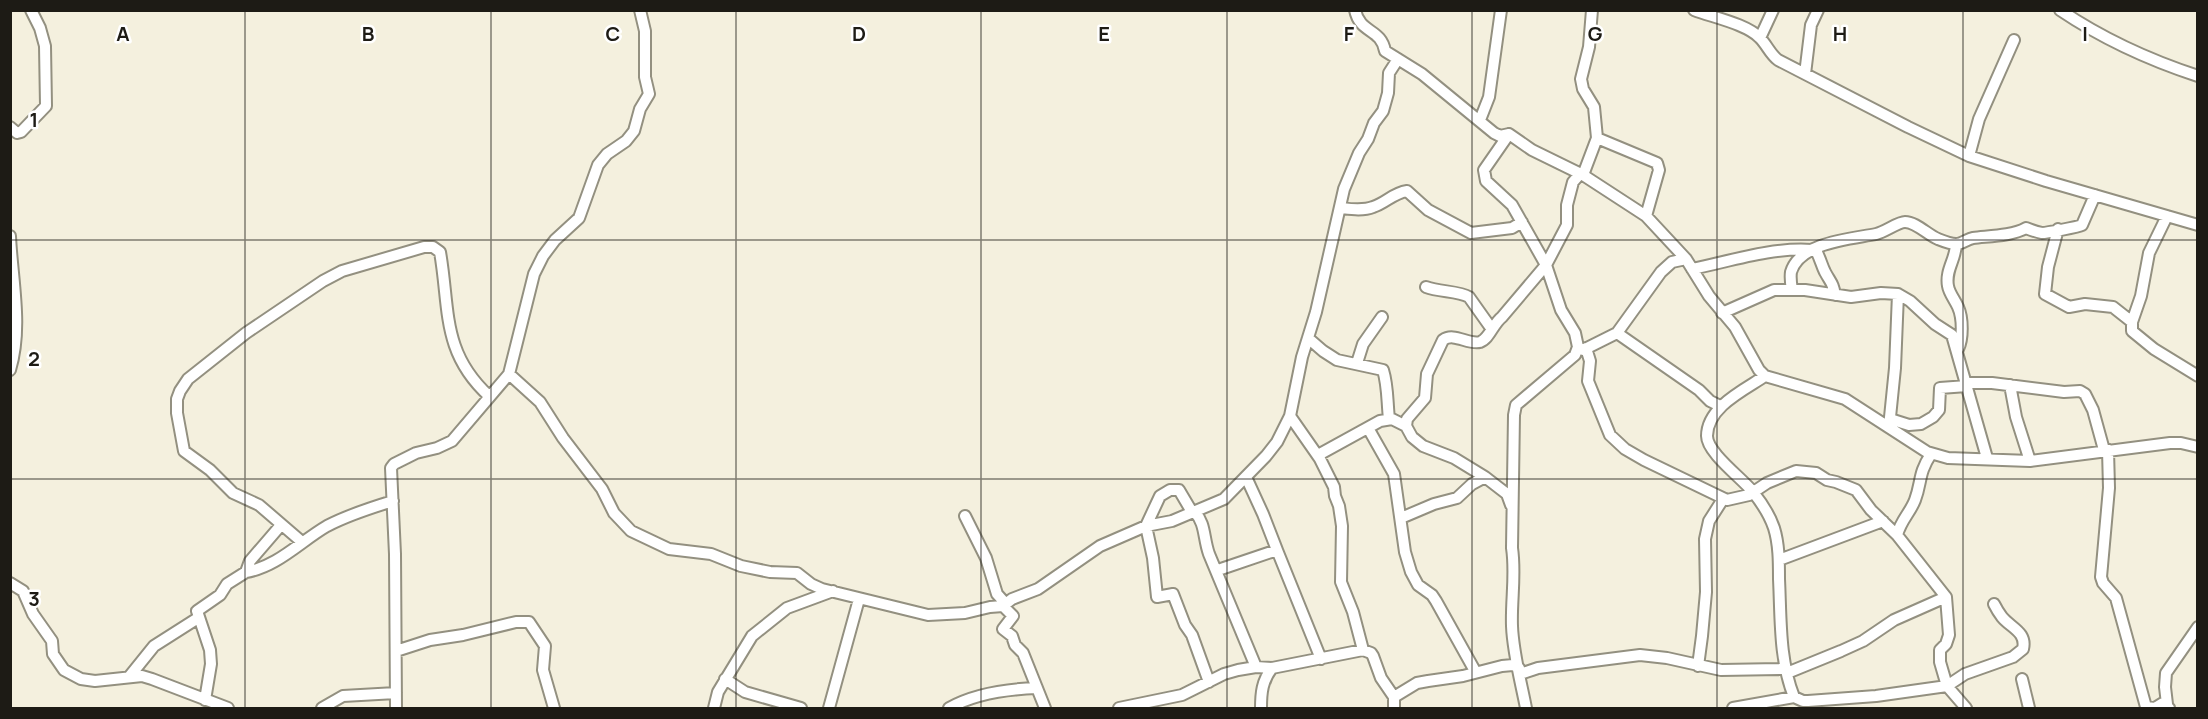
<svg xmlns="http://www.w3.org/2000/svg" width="2208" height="719" font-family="Manrope,sans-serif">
  <rect width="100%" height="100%" fill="#f4f0de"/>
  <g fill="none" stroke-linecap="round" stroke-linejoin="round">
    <g stroke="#939080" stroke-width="14">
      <path id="minor" d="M1355 10C1360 34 1381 28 1385 51L1422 74 1494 133 1500 136 1509 134 1532 150 1583 175 1646 216 1686 259 1709 296 1735 327 1759 370 1765 376 1845 399 1927 452 1948 458 2030 461 2170 443H2181L2198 447
        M1694 10C1712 17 1747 24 1760 38 1767 45 1770 54 1778 60L1908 127 1969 156 2046 181 2198 225
        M2060 10C2103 39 2149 60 2198 76
        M1760 38 1773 10
        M1805 74 1811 25 1818 10
        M1480 120 1489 97 1501 10
        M10 127 17 133 21 132 46 106 45 46 40 28 31 10
        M1509 134 1484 170 1486 181 1512 205 1546 265 1561 310 1575 333 1578 347
        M1597 138 1657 163 1659 170 1646 216
        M1969 156 1979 119 2014 40
        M1583 175 1597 138 1594 107 1583 89 1581 79 1589 47 1592 10
        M1340 208C1350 209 1363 211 1373 207 1386 203 1393 193 1407 191L1428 210 1471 233 1512 228 1522 222
        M2167 216 2149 253 2141 296 2132 322V331L2154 349 2198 376
        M2058 229 2048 267 2045 294 2069 307 2085 304 2113 307 2132 322
        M10 236C12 280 23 327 10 370
        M1956 244C1956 259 1945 270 1948 286 1949 293 1955 300 1958 307 1963 318 1963 339 1958 349
        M1815 249C1820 257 1821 264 1825 272 1831 283 1833 283 1835 295
        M1692 269C1731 261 1772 247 1812 250
        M1426 287C1439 292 1459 291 1469 297L1491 328
        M1792 290C1791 284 1790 278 1791 272 1800 242 1851 239 1876 234 1885 232 1898 222 1905 222 1916 222 1928 235 1938 239 1943 241 1950 244 1956 244 1962 244 1967 239 1973 238 1989 236 2012 236 2026 228 2031 230 2037 232 2042 233 2046 233 2078 227 2082 225L2095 195
        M1722 313 1774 290H1805L1851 297 1881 293 1898 294 1910 301 1935 324 1952 335 1987 458
        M1617 333 1661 272 1672 262 1686 259
        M1308 338 1323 351 1337 360 1383 370C1388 386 1387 401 1389 419
        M1586 348 1590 361 1588 381 1610 435 1625 449 1644 460 1727 500 1749 495 1767 483 1796 471 1816 473 1827 480 1836 482 1856 490 1871 510 1897 535 1946 597 1949 635 1946 644 1940 650V662L1947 686 1965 674 2013 657 2023 649C2027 632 2011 628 2002 617 1999 613 1996 608 1994 604
        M1357 363 1363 344 1382 317
        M509 374 540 402 563 438 602 489 614 513 631 531 669 549 711 554 741 566 770 572 797 573 811 584 822 589 928 615 965 613 990 607 1003 606 1013 616 1003 629 1012 636 1015 645 1023 653 1045 708
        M1765 376C1744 390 1707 407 1707 436 1707 453 1743 479 1753 492 1761 502 1770 516 1774 528 1779 544 1779 562 1779 579 1781 619 1779 659 1794 697L1803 701H1808L1876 696 1947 686 1966 708
        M1967 383H1992L2064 392 2080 391 2085 394 2093 410 2104 450
        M2010 385 2016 417 2030 461
        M1290 416 1320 459
        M1890 419 1909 425 1921 424 1933 417 1939 410 1940 388 1967 386
        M1406 426 1407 419 1425 398 1427 374 1443 340C1454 332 1468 345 1480 342 1489 339 1493 324 1502 317L1546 265 1567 225V205L1573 182 1580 174
        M1889 427 1895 368 1898 294
        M1368 428 1394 474 1405 552 1411 572 1418 585 1432 595 1436 601 1475 671
        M2108 450 2109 488 2101 577 2103 583 2116 598 2146 707 2155 708 2163 703 2169 708
        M1246 477 1263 514 1277 550
        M1194 511C1206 524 1203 537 1209 554L1256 667
        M1192 512 1179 490H1170L1160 496 1146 526 1153 558 1157 597 1173 594 1185 625 1192 635 1209 682
        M965 516 986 558 997 594 1006 604
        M1401 518 1434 504 1457 498 1472 484 1485 477
        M1897 535C1901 520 1910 513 1915 500 1922 481 1918 474 1931 454
        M302 542 259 505 233 493 210 470 184 451 177 413V399L180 391 188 379 246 333 323 281 342 271 424 247H433L440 252C450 309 441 352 489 396
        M1779 560 1883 521
        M1218 570 1277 550 1321 659
        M246 572C277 567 301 541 327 526 348 515 370 508 393 501
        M10 583 23 591 33 614 52 641 53 654 64 670 81 679 95 681 142 676 152 679 228 708
        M1003 606 1012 599 1038 589 1100 546 1146 526 1172 521 1224 499 1266 456 1277 442 1290 416 1302 357 1316 312 1344 189 1359 153 1368 139 1374 123 1383 111 1388 93 1389 73 1398 59
        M396 651 430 640 463 635 516 622H529L545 646 543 670 554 708
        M1698 666 1702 636 1706 592 1705 539 1709 521 1723 499
        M1787 673 1841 651 1863 641 1894 620 1946 597
        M1520 674 1538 668 1640 655 1667 658 1721 670 1786 669
        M129 677 154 646 198 618
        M725 679 745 692 801 708
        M2022 679 2029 708
        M1394 697 1417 683 1428 681 1463 676 1502 666 1513 665 1519 668
        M205 700 211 664 210 650 197 611 220 595 227 584 246 572 250 561 281 525
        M2167 704 2165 687 2166 673 2198 627
        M322 708 343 696 396 693
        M396 708 395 554 391 468 394 464 416 453 437 448 452 441 509 374 534 274 543 256 555 240 579 218 598 165 607 154 626 141 634 131 640 109 649 94 645 77V31L640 10
        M714 708 718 692 752 636 787 608 833 591
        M829 708 859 599
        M949 708C974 694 1008 689 1037 688
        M1119 708 1182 695 1224 674 1238 670 1256 667 1272 668 1363 650
        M1261 708C1261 693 1262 681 1272 668
        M1394 708V697L1381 678 1373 656 1371 653 1363 650 1353 612 1341 582 1342 526 1339 506 1335 496 1334 487 1320 459V454L1380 421 1392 419 1406 426 1412 437 1423 446 1454 458 1485 477 1507 494 1511 505
        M1526 708C1521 682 1513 653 1512 626 1511 600 1516 574 1512 548L1514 415 1516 405 1575 355 1578 347 1583 350 1617 333 1699 390 1710 401 1720 406
        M1733 708 1794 697"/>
    </g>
    <use href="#minor" stroke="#fff" stroke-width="10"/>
  </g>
  <path fill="none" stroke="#1d1b15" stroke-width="1.5" stroke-opacity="0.55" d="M245 10V708M491 10V708M736 10V708M981 10V708M1227 10V708M1472 10V708M1717 10V708M1963 10V708M10 240H2198M10 479H2198"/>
  <g font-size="20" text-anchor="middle" font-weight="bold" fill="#1d1b15" stroke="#fff" stroke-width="5" stroke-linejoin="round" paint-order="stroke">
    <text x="123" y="41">A</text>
    <text x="368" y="41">B</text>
    <text x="613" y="41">C</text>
    <text x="859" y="41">D</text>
    <text x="1104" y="41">E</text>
    <text x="1349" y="41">F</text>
    <text x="1595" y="41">G</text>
    <text x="1840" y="41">H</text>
    <text x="2085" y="41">I</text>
    <text x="34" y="127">1</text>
    <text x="34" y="366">2</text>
    <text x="34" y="606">3</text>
  </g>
  <rect width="2208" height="719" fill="none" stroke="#1d1b15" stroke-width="24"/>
</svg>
